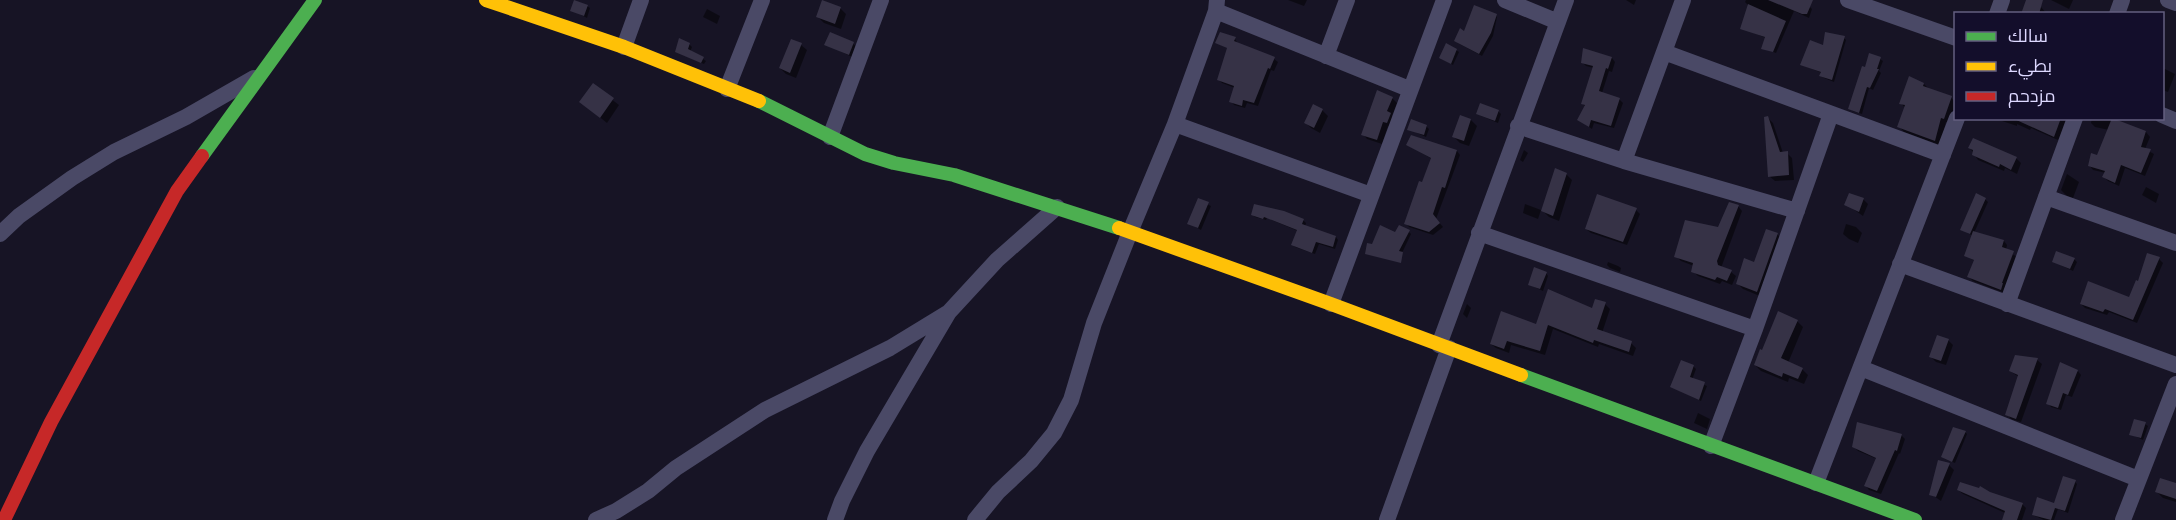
<svg xmlns="http://www.w3.org/2000/svg" width="2176" height="520" font-family="Overpass,Cairo,sans-serif">
  <rect width="100%" height="100%" fill="#171425"/>
  <path fill="#0007" d="M1288 0H1307L1304 6Z
    M1626 0H1636L1634 5Z
    M1746 0H1811L1809 6 1812 9 1809 18 1794 11 1776 53 1763 48 1766 38 1742 28 1748 5 1745 2Z
    M2051 0H2073L2069 9Z
    M587 6 590 8 587 18 572 10Z
    M2041 7 2047 14H2023Z
    M840 8 846 14 841 29 824 23 818 17Z
    M707 9 720 16 717 24 703 17Z
    M1494 14 1497 17 1493 36 1482 56 1458 43 1465 33Z
    M1844 38 1846 40 1834 82 1824 78 1821 76 1822 73 1802 65 1824 47Z
    M1235 39 1238 44 1274 59 1278 62 1274 71 1271 70 1258 106 1247 103 1245 108 1234 105 1231 101 1235 88 1222 83 1218 79 1229 49 1217 43Z
    M689 44 692 47 690 52 703 59 706 61 704 64 677 52Z
    M826 44H853L856 46 852 57Z
    M801 45 807 50 796 78 786 74 780 68Z
    M1456 50 1459 52 1453 65 1441 58Z
    M1585 50 1612 58 1615 62 1612 72 1609 71 1602 93 1619 99 1623 103 1614 128 1594 123 1592 129 1579 120 1586 107 1583 104 1594 68 1586 66 1582 62Z
    M1880 59 1883 61 1879 71 1881 73 1873 90 1869 88 1862 114 1853 111 1850 108 1866 69Z
    M2163 68 2175 74 2168 92 2162 90Z
    M1924 84 1929 89 1951 98 1956 102 1949 123 1946 122 1940 145 1904 132 1899 126 1905 108 1901 103Z
    M593 85 619 105 607 123 581 102Z
    M1378 92 1393 99 1397 103 1392 116 1395 118 1392 127 1388 126 1382 144 1367 139 1363 134Z
    M1322 110 1328 116 1320 133 1311 128 1306 123Z
    M1498 111 1501 114 1498 123 1477 114Z
    M1461 117 1471 120 1477 126 1469 146 1460 143 1454 137Z
    M1768 118 1773 123 1783 153H1787L1792 158 1794 180 1775 181 1769 176Z
    M1993 118H2069L2058 140 2031 128 2030 130 2017 124V126Z
    M2092 118H2111L2146 132 2150 137 2145 149 2154 154 2145 176 2125 168 2119 186 2108 181 2104 177 2106 173 2093 170 2089 165 2098 157 2109 130 2095 127 2091 123Z
    M1426 126 1429 129 1426 137 1409 129Z
    M1408 145 1457 151 1460 155 1436 219 1443 227 1433 235 1409 227 1406 223 1432 159Z
    M1970 148 2016 158 2021 163 2017 174 2005 168 2004 171 1978 160Z
    M1524 150 1528 153 1523 162 1520 160Z
    M1566 174 1572 180 1559 221 1549 217 1543 211Z
    M2067 174 2079 182 2073 198 2067 196 2061 190Z
    M2146 187 2159 194 2156 203 2142 195Z
    M1863 199 1868 204 1863 216 1846 204Z
    M1985 199 1988 202 1974 233 2004 241 2007 245 2006 250 2017 257 2005 293 1973 281 1969 277 1975 261 1966 256 1973 236 1961 229Z
    M1198 200 1211 206 1201 230 1189 223Z
    M1525 204 1541 210 1538 219 1523 213Z
    M1738 206 1742 211 1721 268 1731 272 1736 276 1732 285 1722 281 1720 284 1698 276 1693 271 1694 266 1681 261 1676 256 1719 229Z
    M1636 210 1640 214 1627 245 1591 233 1586 229Z
    M1253 215 1303 220 1306 223 1305 227 1336 237 1338 240 1335 249 1319 244 1315 254 1295 247 1293 245 1298 231 1267 218 1266 220 1255 217Z
    M1846 224 1856 227 1862 233 1858 243 1849 239 1843 234Z
    M1409 232 1411 234 1402 253 1373 246 1396 234Z
    M1777 234 1782 239 1762 297 1743 289 1737 283 1755 264Z
    M2074 259 2077 262 2073 271 2054 262Z
    M2159 259 2163 263 2137 323 2109 312 2107 315 2085 308 2081 304 2130 299Z
    M1608 262 1618 266 1621 268 1620 272 1610 268 1607 265Z
    M1546 273 1548 276 1543 291 1530 285Z
    M1467 304 1471 308 1467 318 1463 314Z
    M1605 304 1610 309 1602 333 1631 343 1636 348 1633 356 1599 344 1598 347 1553 329 1545 355 1511 345 1509 353 1496 348 1491 344 1537 326 1592 310Z
    M1797 321 1803 327 1788 363 1802 369 1808 375 1804 384 1789 378 1788 382 1761 371 1755 365Z
    M1948 340 1953 345 1946 365 1936 362 1931 357Z
    M2037 360 2042 364 2021 422 2011 419 2007 414 2019 377 2010 371Z
    M1693 366 1696 369 1692 380 1707 386 1701 401 1672 387Z
    M2078 371 2081 375 2072 397 2066 395 2061 410 2051 407 2048 403Z
    M1698 413 1710 419 1707 429 1694 423Z
    M2145 424 2148 426 2143 440 2131 434Z
    M1965 432 1967 434 1955 463 1945 459 1943 457Z
    M1901 435 1905 439 1900 454 1899 453 1881 494 1869 490 1866 486 1877 459 1858 451 1854 447Z
    M1949 465 1954 470 1941 501 1931 494Z
    M2075 482 2077 484 2068 513 2058 509 2054 520H2044L2033 515 2055 505Z
    M2176 485V502L2163 498 2157 492Z
    M1958 490 1990 494 2022 504 2026 508 2022 520H2002L2005 513 1963 494Z"/>
  <path fill="#363246" d="M574 0 588 5 584 16 570 11Z
    M822 0 841 7 835 24 816 17Z
    M1768 0H1813L1807 14H1802Z
    M2026 0H2043L2039 14H2021Z
    M1748 4 1786 21 1773 52 1761 49 1765 37 1740 29Z
    M1474 5 1497 14 1491 33 1479 54 1454 41 1460 28 1464 31Z
    M830 32 854 42 849 55 824 45Z
    M1220 32 1236 37 1234 41 1275 57 1270 69 1268 68 1254 103 1243 100 1242 106 1229 102 1234 86 1217 80 1227 48 1215 43Z
    M1825 32 1845 36 1832 80 1819 76 1821 72 1800 65 1810 40 1823 45Z
    M679 38 690 43 688 49 704 57 701 63 675 52Z
    M791 39 802 43 790 73 779 68Z
    M1446 43 1457 49 1451 64 1439 58Z
    M1583 48 1612 57 1608 69 1606 68 1599 91 1620 98 1611 126 1591 120 1589 127 1577 120 1585 105 1581 104 1593 66 1581 63Z
    M1869 53 1881 57 1877 69H1879L1870 88 1867 87 1859 113 1848 109 1862 66 1865 67Z
    M1909 76 1924 83 1923 86 1952 96 1944 119 1941 118 1935 141 1897 127 1905 105 1899 104Z
    M593 83 614 98 600 118 579 102Z
    M1377 90 1393 97 1387 111 1391 113 1387 123 1383 122 1377 140 1361 135Z
    M1480 103 1499 110 1495 121 1476 114Z
    M1313 104 1323 109 1314 128 1304 123Z
    M1460 115 1471 119 1464 141 1452 137Z
    M1768 116 1780 152 1788 151 1789 175 1768 177 1764 117Z
    M2012 118H2061L2054 137Z
    M2112 118 2146 131 2141 147 2151 149 2141 173 2121 165 2115 183 2102 177 2105 171 2088 166 2091 153 2097 155Z
    M1411 119 1427 125 1424 135 1407 130Z
    M1411 135 1457 150 1445 188 1442 187 1433 214 1440 223 1429 232 1404 224 1419 181 1422 182 1431 158 1406 145Z
    M1973 138 2017 157 2011 170 2000 164 1999 167 1972 155 1973 150 1968 148Z
    M1555 168 1567 173 1553 216 1541 211Z
    M1849 193 1864 198 1859 212 1844 205Z
    M1976 193 1986 198 1970 234 1960 230Z
    M1597 194 1637 208 1623 242 1585 229Z
    M1198 198 1209 202 1198 228 1187 224Z
    M1729 202 1739 205 1717 261 1718 265 1732 270 1727 281 1717 277 1715 280 1691 272 1693 263 1674 257 1685 220 1718 227Z
    M1254 204 1284 211 1304 219 1302 224 1336 236 1333 247 1316 242 1312 253 1291 245 1297 230 1264 217 1263 219 1251 215Z
    M1380 225 1395 232 1399 225 1410 230 1399 251 1403 252 1401 263 1365 254 1367 243 1372 244Z
    M1766 229 1778 233 1757 292 1736 284 1744 258 1754 262Z
    M1973 231 2004 240 2002 247 2014 251 2002 283H2003L2001 290 1967 277 1974 260 1964 256Z
    M2056 251 2075 258 2070 269 2052 262Z
    M2147 253 2160 257 2133 320 2105 309 2103 312 2080 304 2088 281 2129 297 2136 280 2138 281Z
    M1534 267 1547 272 1540 289 1528 285Z
    M1548 289 1592 308 1595 299 1606 302 1597 329 1632 341 1629 352 1594 340 1593 343 1548 325 1540 351 1507 341 1504 349 1490 344 1501 311 1536 324Z
    M1778 311 1798 320 1781 358 1803 368 1798 379 1783 373 1782 377 1754 365 1760 349 1762 350Z
    M1937 335 1949 339 1941 361 1929 357Z
    M2015 355 2038 358 2016 419 2005 415 2018 375 2009 371Z
    M1681 360 1694 365 1690 377 1705 382 1699 400 1670 387Z
    M2060 362 2078 370 2068 395 2063 393 2058 408 2046 404Z
    M2134 419 2146 422 2141 438 2129 435Z
    M1857 422 1902 434 1897 451 1895 450 1877 491 1864 486 1876 458 1852 447Z
    M1953 427 1966 431 1952 462 1941 457Z
    M1938 460 1950 463 1936 497 1929 495Z
    M2063 476 2076 480 2065 511 2055 508 2051 520 2032 515 2037 497 2054 503Z
    M2160 478 2176 483V499L2155 492Z
    M1960 482 1979 488 1980 486 1990 492 2023 503 2017 520H2002L2005 511 1957 490Z"/>
  <g fill="none" stroke-linecap="round" stroke-linejoin="round">
    <path stroke="#4a4966" stroke-width="16" d="M1505 0 1558 22
      M1848 0 1956 38
      M2168 0 2176 3
      M1216 11 1409 89
      M1997 14 2002 0
      M2117 14 2122 0
      M624 47 641 0
      M1664 52 1943 155
      M1326 56 1347 0
      M727 89 762 0
      M2162 115 2176 121
      M1175 124 1371 195
      M1518 126 1624 161 1797 211
      M830 137 881 0
      M1624 161 1683 0
      M2046 197 2176 243
      M1479 233 1755 329
      M0 234 19 216 72 178 114 152 186 117 254 78
      M1900 264 2176 365
      M1331 304 1444 0
      M2007 304 2075 118
      M1439 345 1566 0
      M1861 368 2138 479
      M1711 446 1755 329 1831 114
      M1816 483 1957 118
      M596 520 616 511 648 491 676 468 765 410 890 348 949 312
      M835 520 842 501 867 451 949 312 997 260 1057 207
      M975 520 998 492 1031 461 1054 433 1071 400 1094 323 1130 232 1175 124 1216 11 1217 0
      M1387 520 1449 348
      M2123 520 2176 384"/>
    <path stroke="#4caf50" stroke-width="14" d="M759 101 865 154 894 163 954 175 1119 228
      M202 156 315 0
      M1521 375 1915 520"/>
    <path stroke="#ffc107" stroke-width="14" d="M486 0 624 47 759 101
      M1119 228 1331 304 1521 375"/>
    <path stroke="#c62828" stroke-width="14" d="M4 520 51 422 177 191 202 156"/>
  </g>
  <rect x="1954" y="12" width="210" height="108" fill="#130e2b" stroke="#645f80" stroke-width="1.5"/>
  <rect x="1966" y="32" width="30" height="9" fill="#4caf50" stroke="#645f80" stroke-width="1.5"/>
  <text x="2008" y="42" font-size="18" fill="#ddd8ff">سالك</text>
  <rect x="1966" y="62" width="30" height="9" fill="#ffc107" stroke="#645f80" stroke-width="1.5"/>
  <text x="2008" y="72" font-size="18" fill="#ddd8ff">بطيء</text>
  <rect x="1966" y="92" width="30" height="9" fill="#c62828" stroke="#645f80" stroke-width="1.5"/>
  <text x="2008" y="102" font-size="18" fill="#ddd8ff">مزدحم</text>
</svg>
